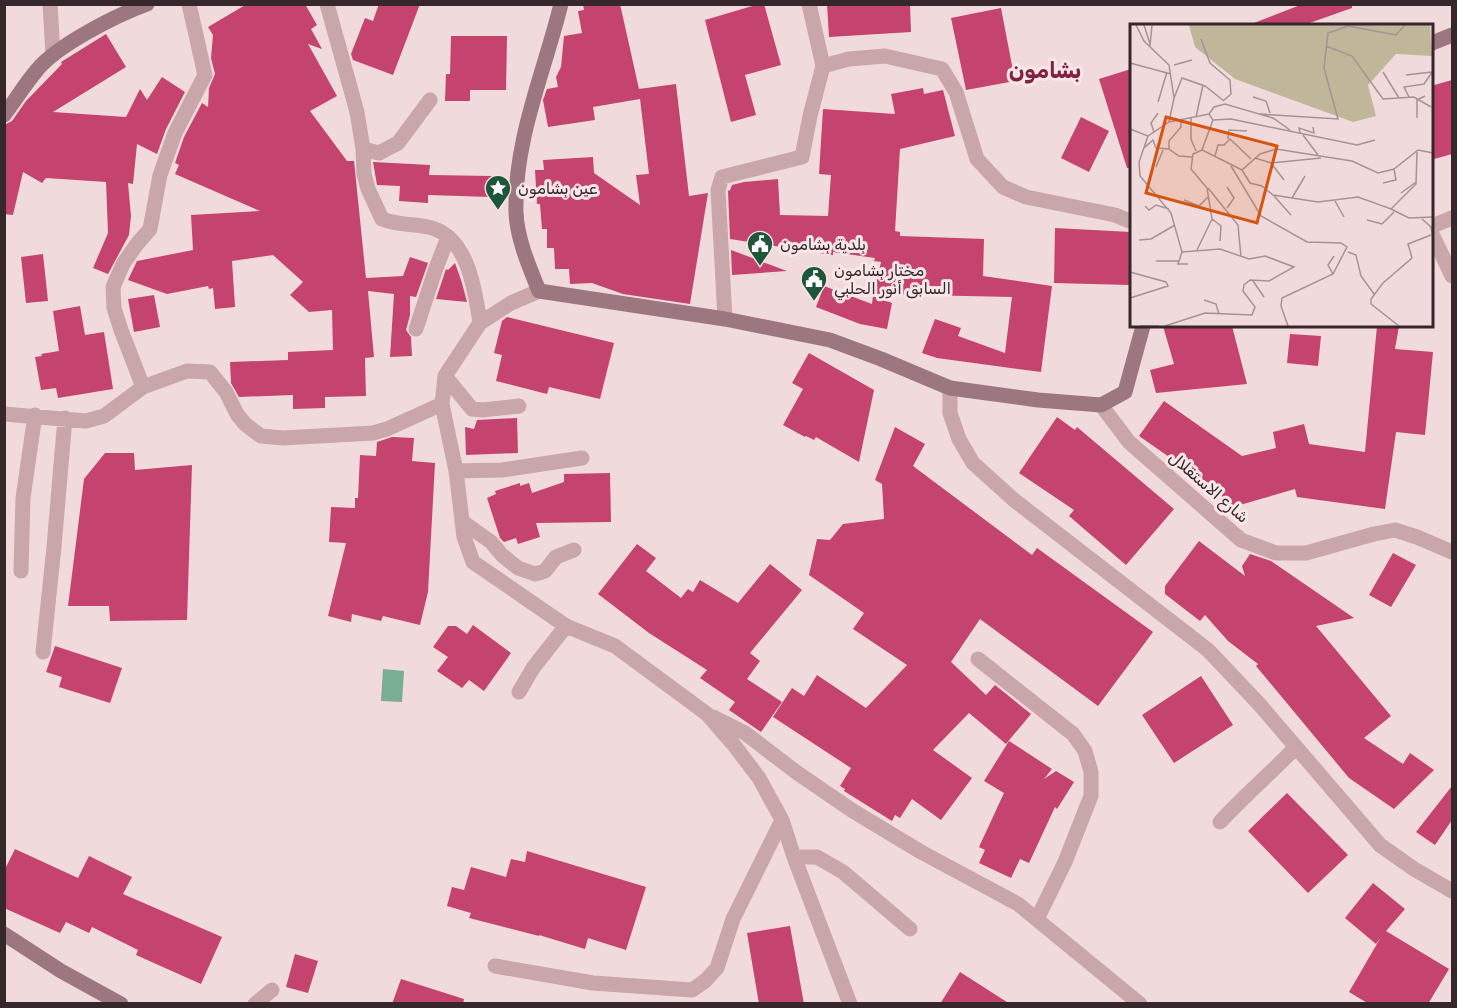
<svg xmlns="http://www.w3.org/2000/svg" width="1457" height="1008" font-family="Rubik,Vazirmatn,sans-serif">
  <rect width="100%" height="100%" fill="#f1dadb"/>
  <path fill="#79ae92" d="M383 669 404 671 402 702 381 701Z"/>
  <path fill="#c5436f" d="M247 4H305L317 25 311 29 322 49 308 44 337 96 310 111 347 161H354L366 278 403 276 410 257 428 263 416 297 410 296V315L406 330 411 337 412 356 390 357 394 294 368 291 374 357 365 358 366 396 325 397V408L293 409V395L239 397 231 383 230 362 288 360V352L333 350 332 310 309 312 290 295 303 282 273 255 232 261 235 307 215 309 213 288 209 289 208 286 167 294 128 280 137 261 193 250 191 215 260 211 175 174 179 165 175 163 184 137 202 103 208 107 209 88 215 74 211 58 213 35 208 27Z
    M379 4H420L393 75 353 60 351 54 365 18 373 21Z
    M583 4H620L639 89 676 84 689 196 708 193 690 304 623 294 592 283 570 284 569 269H555L554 248H547V229H542L540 204H537L535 170H544L543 160 593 157 594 173 640 205 636 175 649 174 640 99 593 107 595 120 548 127 543 100 547 89 558 87 556 77 561 67 564 36 582 33 578 11 584 10Z
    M759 4H764L781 65 745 75 756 115 731 122 705 20Z
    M827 4H910L911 32 829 37Z
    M1303 4H1352V8L1301 26H1255L1254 23Z
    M1001 8 1015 81 966 90 951 18Z
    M106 34 126 67 53 112 126 117 140 89 147 100 162 77 185 92 166 129 157 154 137 144 133 184 128 183 131 216 129 235 108 274 93 268 108 233 106 182 46 178 42 183 23 172 13 215 4 214V125L12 121 26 101 62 64 61 62Z
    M451 36H507L506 90H470V101H445L446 74H450Z
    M1131 69V168H1127L1099 79Z
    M1452 80V154L1431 160V86Z
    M923 88 924 94 943 90 955 136 900 149 895 231 900 232V236L984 239 983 276 1052 286 1041 372 937 358 922 353 935 319 961 328 958 336 1005 353 1012 297 874 294 881 262 874 261 875 258 833 252V255L730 239 728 191 730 190 732 185 744 182 778 179 780 215 828 216 831 175 819 174 823 109 895 114 891 94Z
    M1081 117 1109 131 1089 172 1061 158Z
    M373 162 430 165 429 175 492 176 491 197 428 195V203L399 201 400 186 377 185Z
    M1055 228 1131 232V261H1129V285L1054 283Z
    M731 250 787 271 732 275Z
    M43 254 48 301 26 303 21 257Z
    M455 263 462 283 467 302 436 299 446 269 448 270Z
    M824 286 872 304 873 296 892 303 887 329 860 324 816 307Z
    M154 295 160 327 134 332 128 299Z
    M80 306 85 335 104 332 113 389 58 398 56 388 41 390 35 357 42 356 41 354 59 351 53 311Z
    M507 317 614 343 600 399 549 387 547 394 496 381 502 355 494 353 502 321Z
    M1163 326H1232L1247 384 1156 393 1150 370 1174 364Z
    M1377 326H1399L1395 349 1433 352 1425 435 1396 432 1385 509 1297 497 1295 489 1226 509 1221 493 1139 436 1164 401 1242 456 1276 448 1273 432 1304 424 1309 444 1365 452Z
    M1290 334 1321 336 1318 366 1287 363Z
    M809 353 874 390 859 462 816 437 814 440 806 436 805 437 783 425 803 389 792 383Z
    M1057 417 1075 430 1077 427 1174 509 1126 565 1069 516 1074 510 1019 473Z
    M517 418 518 453 466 455 465 427 474 429 477 420Z
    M895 427 925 444 913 466 1032 555 1037 548 1153 632 1098 706 980 619 951 662 986 695 995 685 1031 714 1006 744 969 713 933 750 972 778 941 820 912 799 900 818 895 815 892 821 844 791 845 789 840 786 851 768 773 717 792 688 804 696 817 675 866 708 907 665 853 629 864 613 809 575 817 539 830 540 843 524 884 519 882 484 875 480Z
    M392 437 414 438 412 461 435 463 428 592 420 625 383 616 381 621 352 614 351 622 328 616 346 543 329 542 331 507 355 508V498H358L360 455 376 456 377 442Z
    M105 453H134L135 470 192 465 187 620 110 621 109 606H68L84 479Z
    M610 473 611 522 536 523 540 537 518 544 516 538 504 542 500 538 487 498 496 494 495 491 520 483V486L529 483 532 493 564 482V474Z
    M1199 541 1245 576 1242 566 1250 554 1271 561 1354 618 1316 626 1391 716 1364 738 1403 764 1410 753 1434 770 1394 809 1349 778 1256 666 1258 664 1228 641 1205 615 1200 621 1165 594V586Z
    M637 544 656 558 646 571 681 598 688 589 693 592 700 580 738 603 770 564 802 590 750 653 760 661 747 679 782 702 761 732 729 710 735 702 700 678 707 670 649 633 598 594Z
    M1393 553 1416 565 1391 607 1369 595Z
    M473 625 511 653 484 691 469 680 462 688 437 671 448 657 433 647 448 626H456L467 634Z
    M55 646 122 668 110 703 59 687 62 677 46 672Z
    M1201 676 1233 725 1174 763 1142 715Z
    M1009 741 1052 769 1044 779 1056 771 1074 782 1057 809 1055 807 1029 863 1020 859 1011 878 979 863 985 850 979 847 1004 793 984 781Z
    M1452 786V820L1435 845 1416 832Z
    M1287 793 1348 855 1308 893 1248 831Z
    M15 849 78 878 89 856 132 877 123 894 222 937 201 984 136 955 138 950 92 927 89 933 66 922 60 933 4 908V871Z
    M527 851 646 887 626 950 588 938 585 949 539 935V936L469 918 471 913 447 906 452 887 464 890 471 867 506 877 511 859 525 862Z
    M1373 883 1405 909 1386 931 1449 969 1428 1004H1369L1349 992 1381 937 1376 944 1345 918Z
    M790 926 804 1004H759L747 933Z
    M295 954 318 961 308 993 286 987Z
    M960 972 1010 1004H940Z
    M401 979 464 999 463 1004H392Z"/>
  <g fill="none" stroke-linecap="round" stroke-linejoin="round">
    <path stroke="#c9a6aa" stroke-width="15" d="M50 4 53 55
      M189 4 205 75 175 133 160 175 150 229 137 244 123 264 113 287 114 308 121 330 143 387 187 371 210 372 226 392 237 414 245 424 261 436 283 438 373 433 387 429 442 404
      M327 4 357 112 363 149 364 174 368 189 382 219C400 226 411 223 428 227 468 235 475 290 480 323
      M809 4 823 66
      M363 149 379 153 398 143 430 100
      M1432 226 1452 218
      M1432 234 1452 276
      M539 291 511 303 480 323 445 376 442 404 456 471 464 537 473 562 566 626 615 646 707 714 734 745 759 778 782 820 794 857 850 1004
      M725 319 718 190 722 177 802 157 810 116 823 66 849 59 885 56 942 69 956 92 977 159 1003 187 1026 197 1115 215 1132 222
      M416 329 435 271 448 237
      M445 376 472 409 482 410 519 406
      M950 388V413L959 439 973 463 1014 500 1208 650 1260 705 1380 845 1414 869 1452 891
      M1101 405 1129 442 1241 540 1276 553H1306L1374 534 1395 530 1417 537 1452 552
      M4 414 86 421 104 416 143 387
      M456 471 502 470 582 458
      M463 522 491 542 502 555 518 568 535 574 545 571 556 557 574 550
      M21 571 23 498 35 415
      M43 652 54 547 65 418
      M978 659 1073 734 1085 751 1091 772V796L1065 862 1037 919
      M519 692 533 668 566 626
      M713 717 745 733 796 772 853 811 921 852 1018 904 1140 1004
      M1220 822C1244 796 1271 773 1296 747
      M794 857H817L843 872 910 929
      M495 966 593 983 692 990 705 981 717 968 733 919 782 820
      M255 1004 272 990"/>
    <path stroke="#9d777f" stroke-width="15" d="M561 4C544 73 514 140 516 212 517 239 529 266 539 291L725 319 830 340 881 359 950 388 1038 400 1101 405 1125 392 1143 326
      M1432 43 1452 35
      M4 115C15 101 25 84 37 70 57 45 117 15 147 4
      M4 934 61 971 121 1004"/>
  </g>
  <defs>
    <g id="sight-pin" transform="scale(1.35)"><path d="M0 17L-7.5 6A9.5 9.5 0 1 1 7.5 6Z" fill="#1d5639" stroke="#f9e6e7"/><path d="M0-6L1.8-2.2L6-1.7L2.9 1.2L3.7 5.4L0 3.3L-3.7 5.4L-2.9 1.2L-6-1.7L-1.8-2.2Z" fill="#fff"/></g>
    <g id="civic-pin" transform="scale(1.35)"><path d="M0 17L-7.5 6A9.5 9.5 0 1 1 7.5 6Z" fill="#1d5639" stroke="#f9e6e7"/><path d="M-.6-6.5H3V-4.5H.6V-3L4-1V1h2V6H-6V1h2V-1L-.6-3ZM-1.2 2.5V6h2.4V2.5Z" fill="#fff"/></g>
  </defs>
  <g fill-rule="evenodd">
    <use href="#sight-pin" x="498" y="188"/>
    <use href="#civic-pin" x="760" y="244"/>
    <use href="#civic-pin" x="814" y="279"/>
  </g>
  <g text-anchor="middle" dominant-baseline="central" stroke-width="6" stroke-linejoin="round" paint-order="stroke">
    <g font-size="16" fill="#35272b" stroke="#f9e6e7" text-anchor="start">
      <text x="518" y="188">عين بشامون</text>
      <text x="780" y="244">بلدية بشامون</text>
      <text x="834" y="270">مختار بشامون<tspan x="834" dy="18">السابق أنور الحلبي</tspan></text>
    </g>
    <g font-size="16" fill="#35272b" stroke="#f9e6e7">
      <text transform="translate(1209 487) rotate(41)">شارع الاستقلال</text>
    </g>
    <g font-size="22" font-weight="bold" fill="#842042" stroke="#f9e6e7">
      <text x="1045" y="70">بشامون</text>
    </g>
  </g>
  <g transform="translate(1130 24)">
    <rect width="303" height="303" fill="#f1dadb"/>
    <path d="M59 1H300L302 32 266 30 238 61 246 92 223 98 105 55 65 23Z" fill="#c0b79a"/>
    <path fill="none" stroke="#a69295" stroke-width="1.5" d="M6 1 14 17 39 41 44 74 39 98M14 1 20 20M71 15 80 39 100 56 101 70 93 77M20 22 22 1M196 22 222 32 253 75 284 73 301 83M0 39 41 50M44 41 62 36M253 48 269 74M276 51 302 48M123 73 136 77 140 89M279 73 274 63 294 60 303 47M44 74 52 54 75 62 94 77M28 78 37 48M303 80V106M79 90 84 83 95 80 143 94 160 106M130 90 208 95 194 44 198 9 218 2 266 11 275 1M66 93 73 61M61 94V115L66 127M287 94V76L295 72M51 96V103L39 117V125L49 132 62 133M83 96 101 95 227 121 245 116M0 105 18 112 39 98 79 90 83 96 72 126 112 146 130 130 146 125 222 137 248 149 264 145 288 126 303 129M24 108 21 99 28 89M170 109 169 104 184 109 183 103M173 111 188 131M18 112 9 138 10 152 41 189 52 228 90 225 119 235 135 232 164 243 139 257 120 256 114 261 113 267 125 283 122 291 75 289 35 302M98 115 99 106 117 107M14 124 23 116 26 124 39 125M85 132 88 121H94L100 115 121 135M125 134 141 139 191 134M141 139 154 156M101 142 131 192 177 218 211 219 217 223 203 250 152 274 151 282 158 302M26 143 33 126M112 146 120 159 132 162 143 171 188 178 228 173 261 185 286 160 287 128M253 159 266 156 264 145M78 164 108 201 111 233M271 169 286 158M144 172 161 191M162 174 175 152M54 176 69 182 79 172M205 177 214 193M15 182 19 186 26 181 39 185M97 184 104 174 97 163M261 185 279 194 303 193M82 195 91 202 90 217M292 195 301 203 303 213M237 196 252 200 264 188M9 216 21 215 45 201M67 226 82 195 77 164 61 145 63 130 72 126M52 228 48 240H58M218 228 226 231 231 252 244 270M26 237H49M0 248 36 258 38 262 0 274M203 250 198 241 204 232M123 257 134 273M74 276 86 280 89 290M10 302H29M269 302 241 280V275L253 259 282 234 278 220 301 211"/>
    <path fill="#d6540f" fill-opacity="0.15" stroke="#d6540f" stroke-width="3" d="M36 93 147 122 127 199 16 169Z"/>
    <rect width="303" height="303" fill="none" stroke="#35272b" stroke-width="3"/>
  </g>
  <rect width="1457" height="1008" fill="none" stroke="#35272b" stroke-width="12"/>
</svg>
